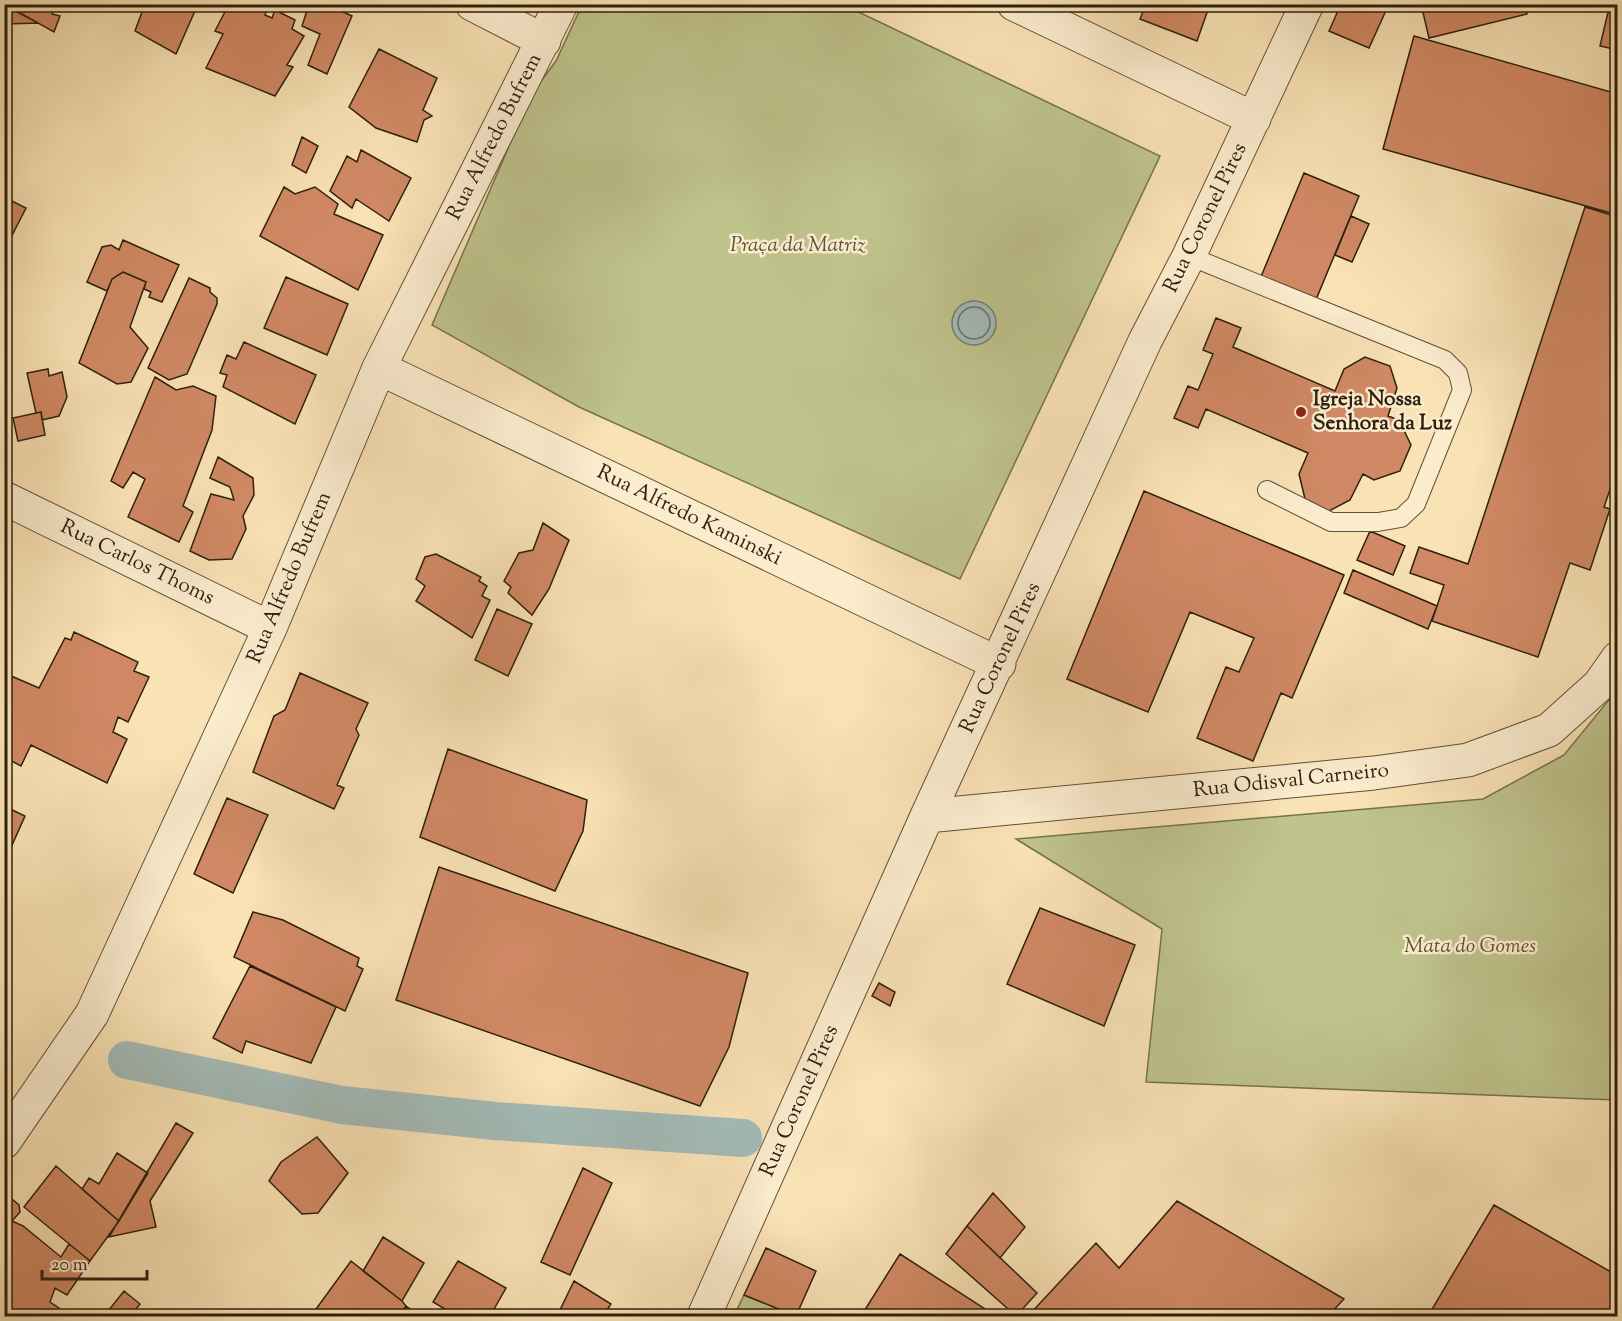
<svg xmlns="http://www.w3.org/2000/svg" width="1622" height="1321" font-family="'Sorts Mill Goudy',serif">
  <rect width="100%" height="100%" fill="#f9e2b4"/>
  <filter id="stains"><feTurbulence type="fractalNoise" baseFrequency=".00333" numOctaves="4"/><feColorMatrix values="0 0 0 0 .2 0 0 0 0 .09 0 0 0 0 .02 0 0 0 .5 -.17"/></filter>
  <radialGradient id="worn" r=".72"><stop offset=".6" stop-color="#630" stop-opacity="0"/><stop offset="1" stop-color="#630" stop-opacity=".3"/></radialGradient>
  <path fill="#bfc38c" stroke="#76724e" stroke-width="1.5" d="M582 5H844L1160 156 960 579 579 407 432 325 531 95 556 61Z
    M1617 690V1100L1146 1082 1162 929 1016 839 1483 799 1564 755Z
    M744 1295 796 1316H734Z"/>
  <path fill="#a3bbb8" stroke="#747d74" stroke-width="1.5" d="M952 323a22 22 0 1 1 44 0a22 22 0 1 1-44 0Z"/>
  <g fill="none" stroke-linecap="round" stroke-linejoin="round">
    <path stroke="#686e64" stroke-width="1.5" d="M958 323a16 16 0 1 1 32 0a16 16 0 1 1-32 0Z"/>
    <path stroke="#a3bbb8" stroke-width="38" d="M127 1060 342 1105 495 1121 743 1138"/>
  </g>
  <path fill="#d08964" stroke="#2e200f" stroke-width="1.5" d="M4 4H57L52 14 60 16 54 32Z
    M145 4H198L176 54 135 31Z
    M229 4 246 8 248 4H263L268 7 265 15 272 18 275 10 295 20 292 29 304 36 287 65 293 67 275 96 206 68 223 34 215 31Z
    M309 4H325L352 16 327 74 308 65 320 34 302 26Z
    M1146 4H1210L1197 41 1140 19Z
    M1341 4 1388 6 1369 48 1329 31Z
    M1421 4H1524L1527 14 1429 38Z
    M1610 4H1618V50L1600 46Z
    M4 5 38 23 4 24Z
    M1414 36 1618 94V215L1383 149Z
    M379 49 437 78 423 110 432 116 424 120 417 142 376 128 349 107Z
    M302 137 318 146 306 173 292 165Z
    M361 150 411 178 389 221 356 199 352 208 330 191 347 156 357 162Z
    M1304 173 1359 196 1315 302 1260 279Z
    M284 187 295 194 315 187 338 204 334 214 383 235 358 290 260 236Z
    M4 197 26 208 7 245 4 244Z
    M1585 207 1618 217V439L1611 460 1618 462V466L1604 507 1610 509 1590 570 1570 563 1538 657 1432 621 1444 585 1410 573 1419 547 1468 564Z
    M1351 216 1369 224 1352 262 1335 255Z
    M123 240 179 265 162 302 149 297 151 292 144 289 146 282 123 272 112 279 107 291 87 282 102 247 111 245 119 250Z
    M123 272 146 282 130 327 148 348 131 382 117 384 79 363 112 279Z
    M286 277 348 304 327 355 264 328Z
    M189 278 210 288V292L217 298V304L187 374 169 380 148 368Z
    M1216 318 1241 328 1233 347 1335 391 1344 369 1365 357 1390 366 1397 388 1388 416 1399 420 1411 445 1400 471 1374 480 1363 474 1350 500 1329 511 1305 499 1299 474 1308 453 1206 409 1198 428 1174 418 1188 386 1198 390 1213 354 1203 350Z
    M244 342 316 375 295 424 223 387 227 375 220 373 227 355 236 359Z
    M48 369 49 376 62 372 67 397 59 416 42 420 41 412 36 413 27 373Z
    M155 377 176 390 193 386 216 396 212 430 183 506 193 512 179 542 128 517 145 479 133 472 123 488 111 481Z
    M41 412 45 435 18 441 13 418Z
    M218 457 253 478 254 495 243 516 246 529 232 559 209 560 190 551 211 494 234 500 230 487 210 478Z
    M1144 491 1344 575 1292 698 1281 693 1253 761 1197 738 1226 667 1239 672 1254 638 1190 612 1148 712 1067 679Z
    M543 523 569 540 549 589 532 615 508 593 511 587 504 581 519 553 533 550Z
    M1370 531 1405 546 1393 575 1357 560Z
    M436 554 481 577 479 581 487 586 482 596 490 600 472 638 416 601 425 586 416 579 425 557Z
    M1353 570 1437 606 1428 629 1344 593Z
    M497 609 532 624 508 676 475 660Z
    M74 632 138 662 134 671 149 677 128 722 118 717 113 732 127 739 107 783 31 745 21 766 4 757V673L39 688 65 638 71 640Z
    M300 673 368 703 356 729 359 735 337 785 344 788 334 809 253 772 274 716 285 710Z
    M448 749 587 800 583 831 555 891 420 837Z
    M227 798 268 815 233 893 194 874Z
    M4 806 25 816 4 863Z
    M439 867 748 973 729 1047 700 1106 396 1000Z
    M1040 908 1135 945 1104 1026 1007 984Z
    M253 912 283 920 359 958 357 966 363 969 345 1011 234 957Z
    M250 966 336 1007 311 1063 246 1041 242 1053 213 1038Z
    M879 983 895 992 890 1006 872 996Z
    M176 1123 193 1133 150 1201 156 1227 109 1237Z
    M317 1137 348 1173 318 1213 302 1214 269 1181 281 1162Z
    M117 1153 148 1173 119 1221 82 1189 89 1178 99 1184Z
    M56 1166 119 1221 90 1261 24 1207Z
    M583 1168 612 1183 570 1275 541 1262Z
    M993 1193 1025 1227 1000 1258 967 1226Z
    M7 1195 19 1205 20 1212 12 1221 23 1226 61 1257 69 1244 90 1261 67 1295 55 1288 50 1302 59 1308 54 1316H4Z
    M1177 1201 1344 1299 1328 1316H1028L1096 1243 1119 1268Z
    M1494 1205 1618 1276V1316H1428Z
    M967 1226 1037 1293 1016 1316 946 1254Z
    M383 1237 424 1263 402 1301 363 1271Z
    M766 1248 816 1271 796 1316 744 1295Z
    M900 1254 996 1316H861Z
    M351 1261 402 1301 406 1306 399 1316H311Z
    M458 1261 506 1288 490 1316H457L433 1302Z
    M574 1281 611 1304 603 1316H557Z
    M124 1291 140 1304 131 1315 133 1316H104Z
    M406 1306 420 1316H399Z"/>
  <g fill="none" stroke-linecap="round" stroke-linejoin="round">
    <g stroke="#615038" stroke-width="20">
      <path id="service" d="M1189 256 1445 360 1458 373 1462 390 1416 504 1401 518 1378 522H1331L1267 490"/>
    </g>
    <g stroke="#615038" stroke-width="35">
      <path id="minor" d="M472 4 544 41
        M1014 4 1254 119
        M379 368 999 664
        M4 498 270 628
        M927 816 1374 773 1468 760 1549 730 1599 685 1618 658
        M4 1142 92 1014 270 628 379 368 561 4
        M704 1316 927 816 1145 341 1189 256 1307 4"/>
    </g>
    <use href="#service" stroke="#fbecce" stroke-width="18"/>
    <use href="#minor" stroke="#fbecce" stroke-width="33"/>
  </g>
  <circle fill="#8f2418" stroke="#fbecce" stroke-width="2" cx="1301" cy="412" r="6"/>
  <g text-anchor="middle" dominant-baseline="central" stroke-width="5" stroke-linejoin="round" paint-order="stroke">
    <g font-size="21" fill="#2e200f" stroke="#fbecce">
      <text transform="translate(495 137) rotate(-63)">Rua Alfredo Bufrem</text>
      <text transform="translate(1206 218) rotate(-64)">Rua Coronel Pires</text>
      <text transform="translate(689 516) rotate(26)">Rua Alfredo Kaminski</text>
      <text transform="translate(137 563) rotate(26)">Rua Carlos Thoms</text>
      <text transform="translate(290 578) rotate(-67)">Rua Alfredo Bufrem</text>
      <text transform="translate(1001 658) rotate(-65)">Rua Coronel Pires</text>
      <text transform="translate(1291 781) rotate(-6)">Rua Odisval Carneiro</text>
      <text transform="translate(800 1101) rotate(-66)">Rua Coronel Pires</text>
    </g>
    <g font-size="21" font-style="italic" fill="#5a5134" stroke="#fbecce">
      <text x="798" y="246">Praça da Matriz</text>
      <text x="1470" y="947">Mata do Gomes</text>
    </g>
    <g font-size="21" font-weight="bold" fill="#2e200f" stroke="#fbecce" text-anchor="start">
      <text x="1313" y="400">Igreja Nossa<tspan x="1313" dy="24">Senhora da Luz</tspan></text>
    </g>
  </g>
  <rect width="1622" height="1321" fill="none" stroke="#f9e2b4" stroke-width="24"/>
  <rect x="6" y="6" width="1610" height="1309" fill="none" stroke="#2e200f" stroke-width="3"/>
  <rect x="12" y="12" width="1598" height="1297" fill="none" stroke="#2e200f" stroke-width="1.5"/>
  <path d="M42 1270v9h105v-9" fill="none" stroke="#2e200f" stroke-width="3"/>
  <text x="51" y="1270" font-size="18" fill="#2e200f" stroke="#fbecce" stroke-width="4.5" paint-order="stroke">20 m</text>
  <rect width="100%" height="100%" filter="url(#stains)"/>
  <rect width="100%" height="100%" fill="url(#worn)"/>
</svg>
